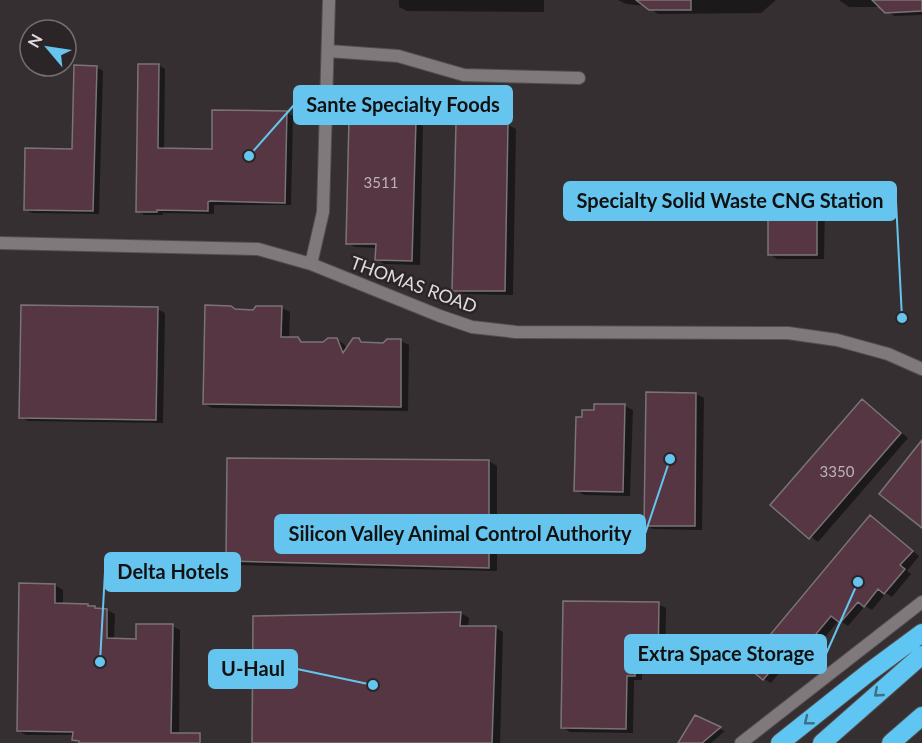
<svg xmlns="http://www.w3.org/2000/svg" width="922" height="743" font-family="Lato,sans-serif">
  <rect width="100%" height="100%" fill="#352f31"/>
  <path fill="#0007" d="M399 0H544V12L407 11 399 7Z
    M618 0H776L761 13 658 14 646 6 626 4Z
    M839 0H922V15L894 16 882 7H849Z
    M140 65H159L165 69 164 150 213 151 287 113 293 116 291 205H214V214L163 213V215H144L137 211Z
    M96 67 103 71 99 214 32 213 25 209 74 150Z
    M415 122 423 126 420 265 384 264 377 259V248L355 247 348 243Z
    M457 124 508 125 516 129 513 295 462 294 454 290Z
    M769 198H817L825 202 824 259H777L769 254Z
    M282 308 290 312 289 338 297 339 305 343H324L336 339 344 344 347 350 358 340 366 344H384L401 341 409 345 408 411 212 408 205 404 237 311H254Z
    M157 309 165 313 163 423 28 421 21 417Z
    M696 394 704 398 702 530 653 529 645 525Z
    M863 401 908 438 818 542 772 505Z
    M625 406 633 410 630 496 584 495 576 490 596 411Z
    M489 461 497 466V571L235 565 227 560Z
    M878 522 919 556 907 571 911 574 892 597 886 593 872 610 865 606 848 626 839 620 811 654 807 652 791 671 784 667 771 683 764 679Z
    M20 585H55L63 590V605H87L99 610H107L115 614 114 640H137L172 626 180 630 179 734 187 743H80L74 740V735H26L19 731Z
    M658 604 666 608 665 668 642 667V680H634L633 733 570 732 562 727Z
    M461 613 469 618 468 628 495 627 503 632 500 743H254L255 618Z
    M696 717 720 729 725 731 711 743H680Z"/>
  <path fill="#553642" stroke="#7a7476" stroke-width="1.5" d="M636 0H691V10H649Z
    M872 0H922V11L885 13Z
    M138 64H159L158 148 212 149V110L287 111 285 203 210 201 208 202V211L157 210V212H136Z
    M74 65 97 66 93 211 24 210 25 148 72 149Z
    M349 119 416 120 412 261 375 260 376 244H346Z
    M456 123H508L505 291H452Z
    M768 196H817V255H768Z
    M21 305 158 307 156 420 19 418Z
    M205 305 231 306 235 309 253 310 256 306H282L281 337H298L301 342H323L328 338H337L343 353 353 338H359L361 342 383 343 387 339H401V407L203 404Z
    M646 392 696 393 695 526H644Z
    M862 399 901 433 809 539 770 505Z
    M594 404H625L623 492 574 491 576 417H582V410H594Z
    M922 440V528L879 494Z
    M227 458 489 460V568L226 561Z
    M870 515 913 551 900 565 905 569 884 594 878 589 864 607 858 602 840 623 831 616 802 651 799 648 782 668 777 663 763 680 745 665Z
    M19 583 55 584V603L88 604V606H95V608L107 609V638L136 639V624H173L171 733H200V743H79V741L72 740 73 732 17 731Z
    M563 601 659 602 658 664H635V676H627L626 729 561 728Z
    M461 612 460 626H496L492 743H252L253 616Z
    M695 715 721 727 702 743H678Z"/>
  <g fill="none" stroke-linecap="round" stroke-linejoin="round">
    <g stroke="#534e50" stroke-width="14">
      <path id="minor" d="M328 51 398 56 464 75 579 78
        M741 743 922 602"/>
    </g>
    <g stroke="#534e50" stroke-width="14">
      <path id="tertiary" d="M0 243 258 249 311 264 440 316 472 327 516 332 788 333 837 340 888 354 922 369
        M311 264 323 212 329 0"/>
    </g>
    <g stroke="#534e50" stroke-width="20">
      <path id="motorway" d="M780 743 868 673 922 633
        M822 743 922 655
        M891 743 922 716"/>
    </g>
    <use href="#minor" stroke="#7f797b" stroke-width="12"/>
    <use href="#tertiary" stroke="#7f797b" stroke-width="12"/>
    <use href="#motorway" stroke="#5fc6f3" stroke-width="18"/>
  </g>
  <defs><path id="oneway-chevron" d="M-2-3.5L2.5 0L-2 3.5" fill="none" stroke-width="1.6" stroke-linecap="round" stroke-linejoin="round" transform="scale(1.5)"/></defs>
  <g stroke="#426d83">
    <use href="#oneway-chevron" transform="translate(878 693) rotate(139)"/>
    <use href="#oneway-chevron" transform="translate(808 721) rotate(141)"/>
  </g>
  <g text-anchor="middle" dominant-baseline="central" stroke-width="5" stroke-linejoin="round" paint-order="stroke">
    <g font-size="15" fill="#bdb2b6">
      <text x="381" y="182">3511</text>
      <text x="837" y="471">3350</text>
    </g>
    <g font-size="18" fill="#e0dcdd" stroke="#2b2527">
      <text transform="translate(414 284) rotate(20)">THOMAS ROAD</text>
    </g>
  </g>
  <path fill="none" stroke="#65c5ee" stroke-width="2" d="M249 156L294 105M902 318L896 201M670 459L645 534M100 662L105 572M858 582L826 654M373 685L297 669"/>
  <g fill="#65c5ee" stroke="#2b2527" stroke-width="2">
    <circle cx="249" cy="156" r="6"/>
    <circle cx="902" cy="318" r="6"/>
    <circle cx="670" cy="459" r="6"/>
    <circle cx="100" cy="662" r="6"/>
    <circle cx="858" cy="582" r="6"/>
    <circle cx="373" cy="685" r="6"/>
  </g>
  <g fill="#65c5ee" stroke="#65c5ee" stroke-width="2">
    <rect x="294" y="86" width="218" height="38" rx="6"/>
    <rect x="564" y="182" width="332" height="38" rx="6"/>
    <rect x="275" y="515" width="370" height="38" rx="6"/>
    <rect x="105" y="553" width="135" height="38" rx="6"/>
    <rect x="625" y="635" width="201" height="38" rx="6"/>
    <rect x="209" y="650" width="88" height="38" rx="6"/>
  </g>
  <g font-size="20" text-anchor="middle" font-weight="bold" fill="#111">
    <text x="403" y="112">Sante Specialty Foods</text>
    <text x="730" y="208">Specialty Solid Waste CNG Station</text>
    <text x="460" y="541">Silicon Valley Animal Control Authority</text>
    <text x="173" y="579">Delta Hotels</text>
    <text x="726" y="661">Extra Space Storage</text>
    <text x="253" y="676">U-Haul</text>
  </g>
  <g transform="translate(48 48) rotate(299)"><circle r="28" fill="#2b2527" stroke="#736e70" stroke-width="1.5"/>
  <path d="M0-4.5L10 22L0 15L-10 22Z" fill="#65c5ee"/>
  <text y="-9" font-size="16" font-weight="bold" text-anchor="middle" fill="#e0dcdd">N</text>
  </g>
</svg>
